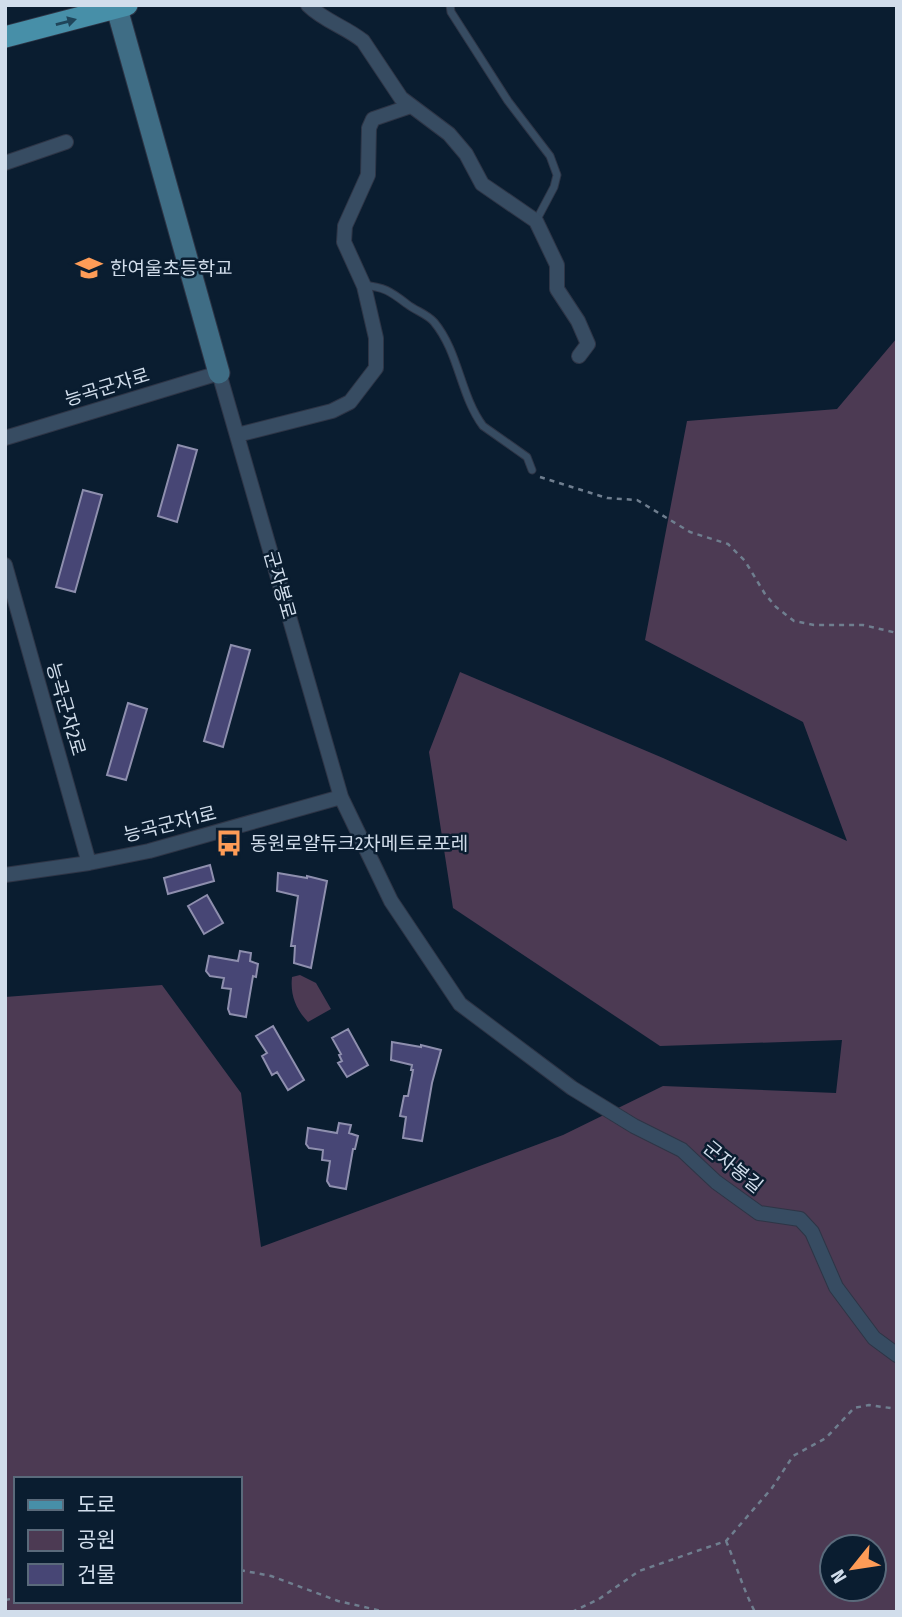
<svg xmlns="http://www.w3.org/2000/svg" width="902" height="1617" font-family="'Fira Sans Condensed','Noto Sans KR',sans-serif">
  <rect width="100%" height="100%" fill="#0a1d30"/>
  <path fill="#4c3a53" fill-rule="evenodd" d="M897 338V1612H5V997L162 985 241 1093 261 1247 563 1135 663 1086 836 1093 842 1040 660 1046 453 908 429 752 460 672 663 758 847 841 803 722 645 640 687 421 837 409ZM16 1479H240V1601H16ZM832 1547H874V1589H832Z
    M300 975 316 983 331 1009 308 1022C296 1009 290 995 292 977Z"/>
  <path fill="#474675" stroke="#8e8fae" stroke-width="2" d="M178 445 197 450 177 522 158 516Z
    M83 490 102 495 75 592 56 587Z
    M231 645 250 650 223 747 204 741Z
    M128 703 147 709 126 780 107 775Z
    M210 865 214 881 168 894 164 878Z
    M278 873 307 878V876L327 881 311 968 294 963 295 946H291L298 896 277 891Z
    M207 895 223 923 204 934 188 906Z
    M240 951 251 953 250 961 258 964 256 977 253 976 246 1017 230 1014 228 1009 231 989 222 988 224 978 210 976 206 971 209 956 238 961Z
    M273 1026 304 1080 288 1090 277 1072 272 1075 262 1056 267 1053 256 1036Z
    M348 1029 368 1065 347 1077 338 1063 342 1061 339 1055 341 1054 332 1038Z
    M392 1042 421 1047V1045L441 1050 432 1083 422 1141 403 1138 406 1117 400 1116 404 1096H408L413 1070H411L412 1065 391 1060Z
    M339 1123 351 1125 349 1133 358 1136 355 1149H353L346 1189 330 1186 327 1181 330 1161 322 1160 323 1150 309 1148 306 1144 308 1128 337 1133Z"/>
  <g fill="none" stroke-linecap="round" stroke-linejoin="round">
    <g stroke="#2e3546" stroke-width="9">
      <path id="lane" d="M450 5 451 12 508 101 550 156 557 175 554 187 536 221
        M363 285C385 287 391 292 407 304 416 311 427 314 434 322 459 352 460 395 483 426L527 457 532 470"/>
    </g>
    <g stroke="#2e3546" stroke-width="16">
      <path id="street" d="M308 5C324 21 346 27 363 41L401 98 449 134 466 154 482 184 536 221 557 265V289L578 321 588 344 579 356
        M5 163 66 142
        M237 435 332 411 350 402 376 368V338L364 286 344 242 345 226 368 175 369 128 373 119 411 106
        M5 438 219 373 341 797 391 901 460 1004 572 1088 634 1126 682 1150 716 1182 759 1213 800 1219 812 1232 836 1287 874 1338 897 1355
        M5 565 89 863
        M5 875 89 863 149 851 341 797"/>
    </g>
    <g stroke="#2e3546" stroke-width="23">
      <path id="secondary" d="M116 5 219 373"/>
    </g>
    <g stroke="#2e3546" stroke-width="23">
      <path id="primary" d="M5 37 127 5"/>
    </g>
    <path stroke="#6f7e8f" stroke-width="2.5" stroke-dasharray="5 5" stroke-linecap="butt" d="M540 477 607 498 637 500 690 532 728 544 745 561 765 594 776 607 794 621 814 625H863L897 633
      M726 1541C736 1564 743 1589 755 1612
      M240 1570 271 1576 338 1601 386 1612
      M5 1600 16 1598
      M572 1612 599 1599 639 1571 726 1541 772 1488 793 1456 826 1438 854 1408 869 1405 897 1409"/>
    <use href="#lane" stroke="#374c62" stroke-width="7"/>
    <use href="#street" stroke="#374c62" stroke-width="14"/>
    <use href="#secondary" stroke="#3f6d85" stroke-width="21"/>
    <use href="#primary" stroke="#478fa8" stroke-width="21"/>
  </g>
  <defs><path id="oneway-solid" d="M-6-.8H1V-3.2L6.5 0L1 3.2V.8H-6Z" transform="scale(1.75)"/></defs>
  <use fill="#1f455a" href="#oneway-solid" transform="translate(66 22) rotate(-15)"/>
  <defs>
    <g id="school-bare" transform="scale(2.1)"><path d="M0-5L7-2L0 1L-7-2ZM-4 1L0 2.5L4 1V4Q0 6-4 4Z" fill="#fe9c57" stroke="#0a1d30" stroke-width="2.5" paint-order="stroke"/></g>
    <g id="bus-bare" transform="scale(2.1)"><path d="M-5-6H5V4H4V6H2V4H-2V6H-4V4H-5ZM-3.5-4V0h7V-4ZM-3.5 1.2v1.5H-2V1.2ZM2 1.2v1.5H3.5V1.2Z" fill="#fe9c57" stroke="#0a1d30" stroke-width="2.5" paint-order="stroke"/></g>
  </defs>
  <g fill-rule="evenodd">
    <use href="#school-bare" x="89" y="268"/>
    <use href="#bus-bare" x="229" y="843"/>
  </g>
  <g text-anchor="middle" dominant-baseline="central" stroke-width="5" stroke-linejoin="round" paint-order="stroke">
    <g font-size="19" fill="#d1ddeb" stroke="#0a1d30" text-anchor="start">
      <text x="110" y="268">한여울초등학교</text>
      <text x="250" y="843">동원로얄듀크2차메트로포레</text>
    </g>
    <g font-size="19" fill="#d1ddeb" stroke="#0a1d30">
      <text transform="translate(107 387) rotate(-17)">능곡군자로</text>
      <text transform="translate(280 585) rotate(74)">군자봉로</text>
      <text transform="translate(66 709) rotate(74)">능곡군자2로</text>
      <text transform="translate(170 824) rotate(-14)">능곡군자1로</text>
      <text transform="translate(733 1167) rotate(39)">군자봉길</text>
    </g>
  </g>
  <rect width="902" height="1617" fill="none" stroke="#d1ddeb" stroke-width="14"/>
  <rect x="14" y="1477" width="228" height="126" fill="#0a1d30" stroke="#5a6a7b" stroke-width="2"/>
  <rect x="28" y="1500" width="35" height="10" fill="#478fa8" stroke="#5a6a7b" stroke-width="2"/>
  <text x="77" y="1512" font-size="21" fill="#d1ddeb">도로</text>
  <rect x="28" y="1530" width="35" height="21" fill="#4c3a53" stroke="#5a6a7b" stroke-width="2"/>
  <text x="77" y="1547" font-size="21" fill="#d1ddeb">공원</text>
  <rect x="28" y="1564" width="35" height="21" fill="#474675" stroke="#5a6a7b" stroke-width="2"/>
  <text x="77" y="1582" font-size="21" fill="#d1ddeb">건물</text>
  <g transform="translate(853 1568) rotate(240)"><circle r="33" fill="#0a1d30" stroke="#5a6a7b" stroke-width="2"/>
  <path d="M0-5L12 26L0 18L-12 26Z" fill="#fe9c57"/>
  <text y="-10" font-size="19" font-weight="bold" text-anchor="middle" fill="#d1ddeb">N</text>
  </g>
</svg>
